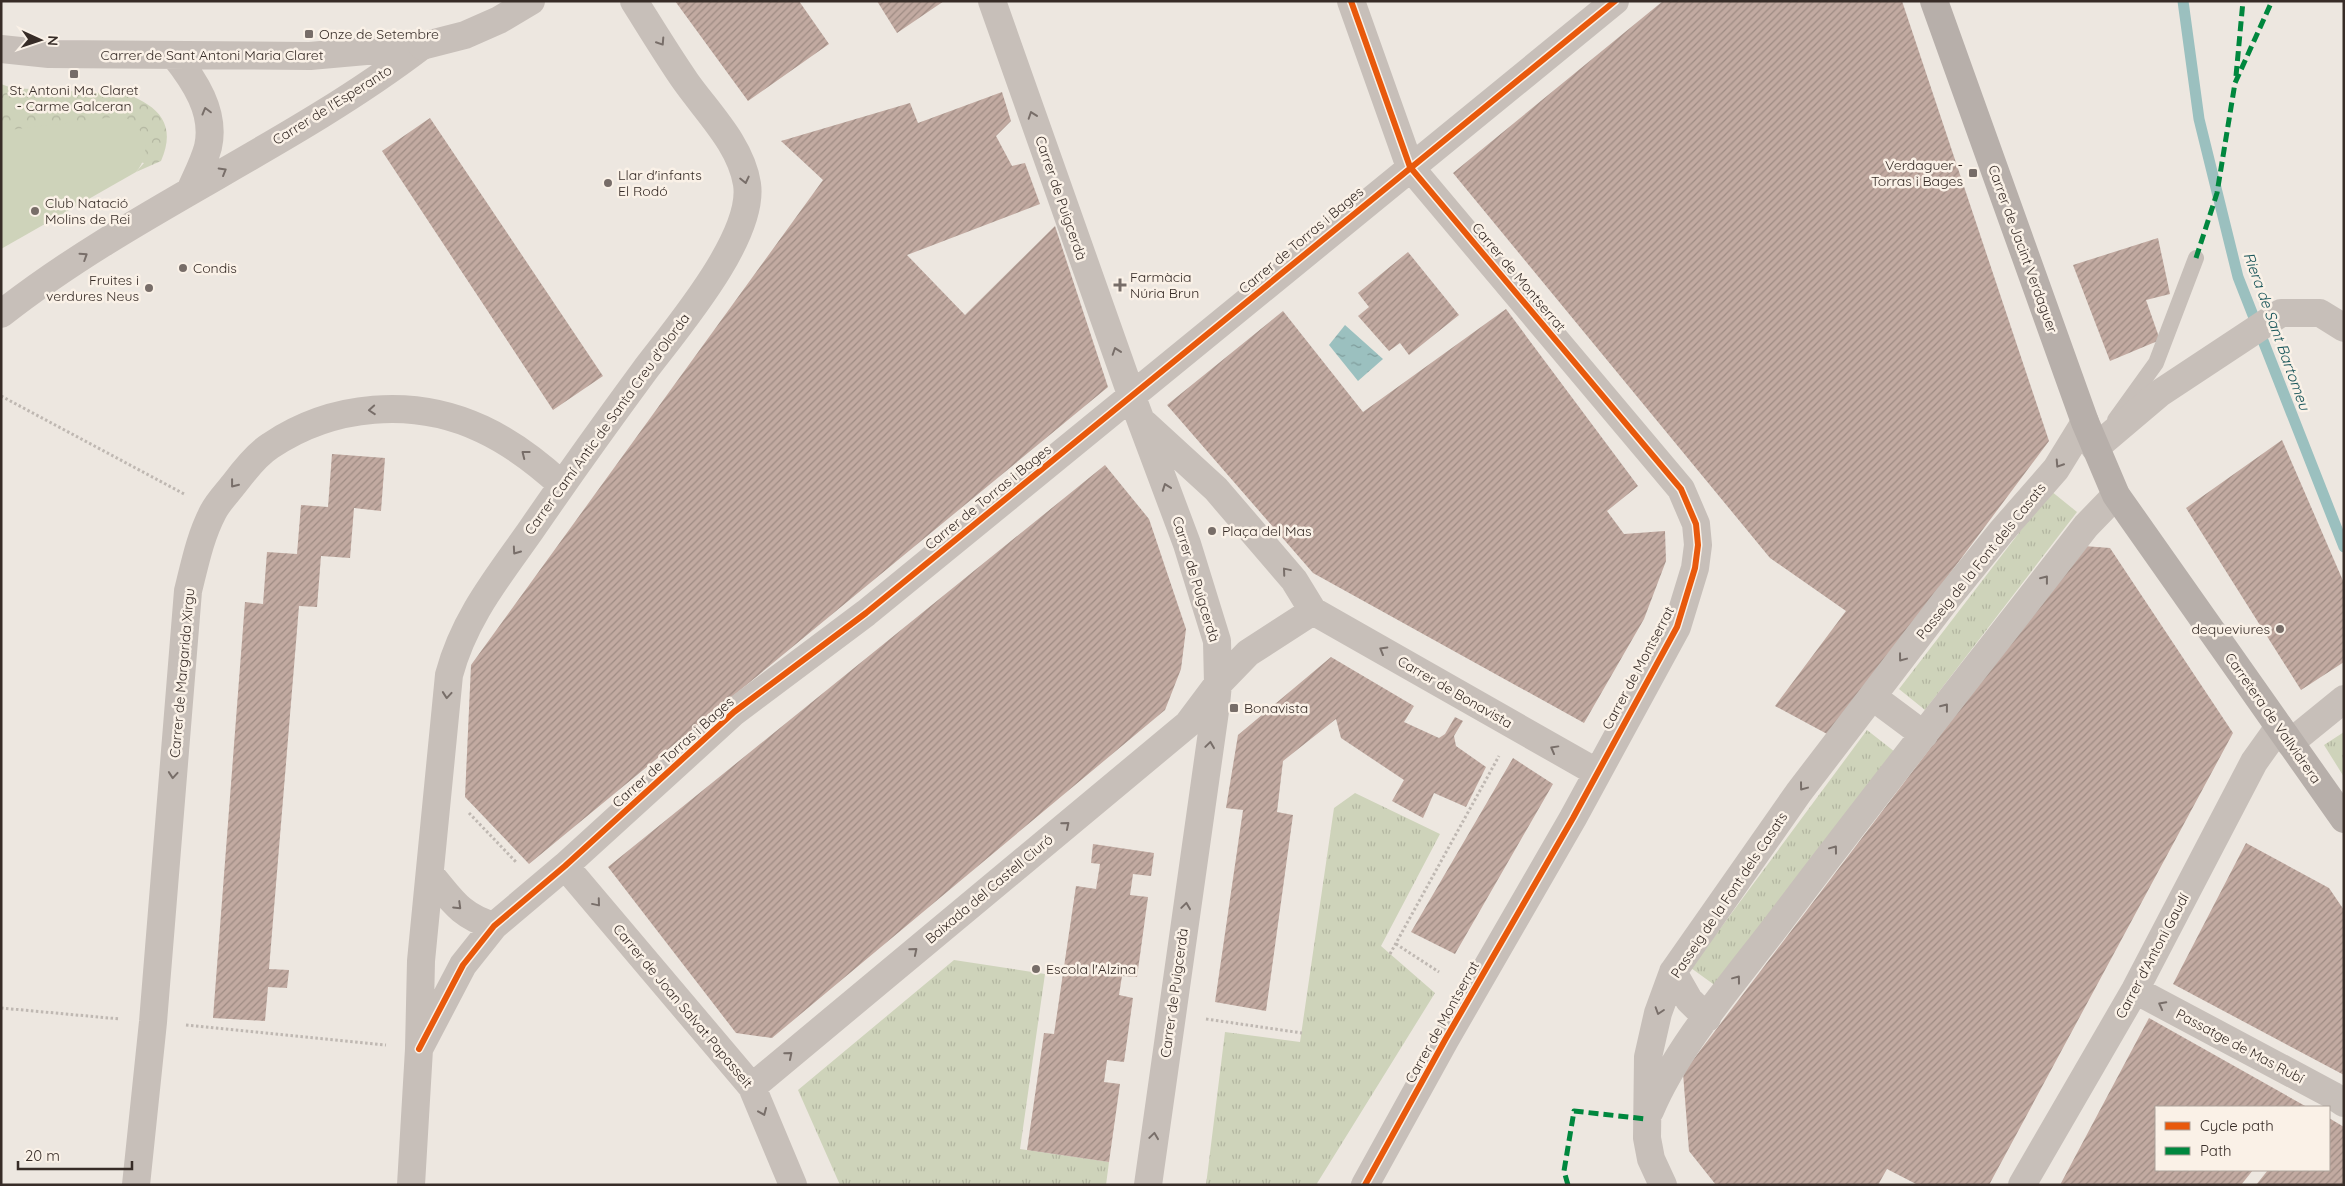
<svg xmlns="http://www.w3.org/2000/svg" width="2345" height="1186" font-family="Quicksand,sans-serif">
  <defs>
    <pattern id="forest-crowns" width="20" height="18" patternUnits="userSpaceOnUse" patternTransform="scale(1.25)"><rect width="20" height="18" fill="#ced3ba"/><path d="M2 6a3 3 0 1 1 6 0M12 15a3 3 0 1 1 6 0" fill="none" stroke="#b2b5a0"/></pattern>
    <pattern id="park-tufts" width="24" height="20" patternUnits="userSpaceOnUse" patternTransform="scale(1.25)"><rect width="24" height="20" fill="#ced3ba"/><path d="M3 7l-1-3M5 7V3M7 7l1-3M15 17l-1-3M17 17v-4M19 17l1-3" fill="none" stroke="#b2b5a0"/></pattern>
    <pattern id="water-ripples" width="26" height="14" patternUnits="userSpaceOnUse" patternTransform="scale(1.25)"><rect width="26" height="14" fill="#9bc0bf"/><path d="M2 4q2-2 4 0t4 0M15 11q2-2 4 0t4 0" fill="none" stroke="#7f9c9b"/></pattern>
    <pattern id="building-hatch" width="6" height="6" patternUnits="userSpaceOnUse" patternTransform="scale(1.25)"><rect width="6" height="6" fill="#c2aaa1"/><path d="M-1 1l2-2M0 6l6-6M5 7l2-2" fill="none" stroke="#9e8b83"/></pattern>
  </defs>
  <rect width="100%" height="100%" fill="#ede7e0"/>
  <path fill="url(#forest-crowns)" d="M1 84 12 88 126 94C159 106 177 125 161 161L136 172 144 163 1 131Z"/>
  <path fill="url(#park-tufts)" d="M2051 491 2077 512 1925 710 1899 689Z
    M1867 730 1895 752 1720 989 1691 968Z
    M2344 732V777L2324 745Z
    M1355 793 1440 834 1381 946 1435 993 1316 1185H1206L1225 1032 1300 1042 1334 808Z
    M954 960 1045 974 1020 1149 1109 1162 1106 1185H840L798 1090Z"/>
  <path fill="#ced3ba" d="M122 116C146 126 153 152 136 172L1 249V131Z"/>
  <path fill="url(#water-ripples)" d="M1345 325 1383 359 1358 381 1329 345Z"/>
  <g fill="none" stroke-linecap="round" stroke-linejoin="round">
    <path stroke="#9bc0bf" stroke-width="11" d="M2183 1 2199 119 2238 277 2344 547"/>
  </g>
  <path fill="url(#building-hatch)" d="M675 1H799L829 44 748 101Z
    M877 1H944L897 33Z
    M1663 1H1902L2049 441 1829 735 1775 706 1846 611 1770 558 1453 173Z
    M1002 92 1011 121 996 136 1012 166 1025 163 1040 204 907 255 965 315 1055 226 1108 387 529 864 465 797 471 665 823 180 781 141 910 103 918 123Z
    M430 118 603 376 553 410 382 151Z
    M2158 238 2170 294 2146 300 2160 340 2110 361 2073 265Z
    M1408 252 1459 315 1409 355 1400 343 1389 351 1358 316 1369 307 1358 293Z
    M1506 309 1638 486 1607 511 1624 534 1665 531 1666 561 1644 619 1584 723 1313 573 1167 405 1283 311 1363 412Z
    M2282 440 2344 583V662L2301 690 2186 508Z
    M332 454 385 458 381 511 354 508 350 558 321 556 317 607 299 606 269 969 289 970 287 988 268 987 265 1021 213 1018 245 602 263 604 267 552 297 554 301 505 328 507Z
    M1105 465 1149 519 1186 629 1181 669 1165 710 772 1038 736 1033 608 867Z
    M2084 546 2110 548 2233 733 1989 1185H1918L1887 1169 1878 1185H1716L1689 1151 1683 1073Z
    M1331 657 1414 706 1404 722 1439 738 1445 734 1455 717 1463 721 1454 736 1456 746 1486 767 1466 807 1434 793 1423 818 1392 801 1404 780 1341 738 1336 719 1283 761 1277 812 1293 815 1266 1011 1215 1002 1243 810 1226 808 1238 735Z
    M1513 758 1553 784 1455 954 1411 932Z
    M2246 843 2329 888 2344 910V1075L2173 984Z
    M1093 844 1154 853 1151 876 1133 874 1130 895 1148 897 1137 977 1122 976 1119 995 1133 998 1124 1062 1107 1060 1104 1082 1120 1084 1109 1162 1027 1150 1044 1033 1054 1034 1076 886 1096 889 1100 864 1091 863Z
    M2149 1018 2307 1107H2156V1170H2253L2241 1185H2060Z
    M2329 1118 2344 1127V1185H2256L2268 1170H2329Z"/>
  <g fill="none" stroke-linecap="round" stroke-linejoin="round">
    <path stroke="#bfb8b2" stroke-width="3" stroke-dasharray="2.5 2.5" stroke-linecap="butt" d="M1 396 186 495
      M469 813 517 863
      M1396 944 1439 972
      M1390 954 1499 756
      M1 1008 120 1019
      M1206 1019 1302 1033
      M186 1025 386 1045"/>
    <path stroke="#c7bfb9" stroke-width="16" d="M2115 420 2156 363 2196 258"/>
    <path stroke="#c7bfb9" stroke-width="28" d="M992 1 1132 397 1187 544 1217 641 1218 684 1216 704 1148 1185
      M1351 1 1410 167 1681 489 1696 524 1698 545 1695 568 1677 627 1573 818 1445 1040 1365 1185
      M1 49 49 54 310 56 422 46
      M174 55C194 80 216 112 208 147 204 162 196 177 190 191
      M1 314C132 211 290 147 422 46
      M1145 424 1216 489 1294 580 1313 611 1596 772
      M2095 448 2160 393 2281 313H2320L2344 328
      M1873 697 1924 735
      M2290 743 2344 699
      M565 866 752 1087 793 1185
      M430 874C452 900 460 916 494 926
      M1673 972 1689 1000 1707 1018
      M2135 990 2332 1095 2344 1103
      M419 1049 463 965 494 926 565 866 734 712 866 613 1615 1
      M752 1087 1188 724 1218 684 1248 653 1313 611
      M1650 1111C1677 1046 1737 978 1780 921 1880 788 1984 658 2086 526L2116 495
      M136 1185 153 1022 188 591C195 563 200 537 213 512 218 502 227 493 234 484 243 472 256 455 270 446 332 404 414 397 482 429 512 443 538 463 562 485
      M411 1185 419 1049 421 961 449 675C464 618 498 577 531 530 568 476 606 423 645 370 676 329 755 237 747 184 741 145 708 113 686 82 668 56 651 28 634 1
      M1663 1185 1651 1159 1647 1138 1648 1057 1658 1013 1673 972 1799 792 1946 600 2001 532 2056 469 2085 422
      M2022 1185 2135 990 2254 762 2279 727"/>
    <path stroke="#c7bfb9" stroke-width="28" d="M422 46 465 35 499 20 531 1"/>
    <path stroke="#b7afaa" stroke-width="28" d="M1934 1 2085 422 2116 495 2344 819"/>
    <path stroke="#00873e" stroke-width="5" stroke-dasharray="10 5" stroke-linecap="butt" d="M2236 76 2243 1
      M2196 258 2217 193 2235 83 2272 1
      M1568 1185 1564 1171 1574 1111 1646 1119"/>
    <g stroke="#faf1e7" stroke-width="9">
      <path id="cycleway" d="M1351 1 1410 167 1681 489 1696 524 1698 545 1695 568 1677 627 1573 818 1445 1040 1365 1185
        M419 1049 463 965 494 926 565 866 734 712 866 613 1615 1"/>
    </g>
    <use href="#cycleway" stroke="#e8590c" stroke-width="6"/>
  </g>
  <defs><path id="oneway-chevron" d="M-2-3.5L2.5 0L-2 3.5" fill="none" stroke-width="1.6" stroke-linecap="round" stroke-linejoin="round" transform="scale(1.25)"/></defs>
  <g stroke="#786e69">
    <use href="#oneway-chevron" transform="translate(661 42) rotate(57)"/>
    <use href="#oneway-chevron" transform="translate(206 111) rotate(-105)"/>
    <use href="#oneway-chevron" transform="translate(1032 115) rotate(-109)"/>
    <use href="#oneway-chevron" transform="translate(223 171) rotate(-30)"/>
    <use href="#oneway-chevron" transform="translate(745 180) rotate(77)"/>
    <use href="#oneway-chevron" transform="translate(84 256) rotate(-33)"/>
    <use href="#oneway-chevron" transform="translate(1116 351) rotate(-109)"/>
    <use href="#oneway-chevron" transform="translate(372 410) rotate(176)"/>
    <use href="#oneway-chevron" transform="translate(525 454) rotate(-142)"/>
    <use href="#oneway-chevron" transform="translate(2059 464) rotate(123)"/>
    <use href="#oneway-chevron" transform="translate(234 484) rotate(128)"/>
    <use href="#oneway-chevron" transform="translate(1166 487) rotate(-110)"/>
    <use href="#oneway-chevron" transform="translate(516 551) rotate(125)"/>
    <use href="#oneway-chevron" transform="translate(1286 571) rotate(-130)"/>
    <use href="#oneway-chevron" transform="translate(2045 579) rotate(-52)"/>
    <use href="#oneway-chevron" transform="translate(1383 650) rotate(-150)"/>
    <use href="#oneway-chevron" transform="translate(1902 658) rotate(127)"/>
    <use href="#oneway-chevron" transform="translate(447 695) rotate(95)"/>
    <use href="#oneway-chevron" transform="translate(1945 707) rotate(-52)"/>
    <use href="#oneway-chevron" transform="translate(1210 745) rotate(-82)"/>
    <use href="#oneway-chevron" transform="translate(1554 749) rotate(-151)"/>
    <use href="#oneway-chevron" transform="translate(173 775) rotate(95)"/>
    <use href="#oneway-chevron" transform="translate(1803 787) rotate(127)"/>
    <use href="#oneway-chevron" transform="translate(1066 825) rotate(-40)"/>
    <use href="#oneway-chevron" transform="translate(1834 849) rotate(-53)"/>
    <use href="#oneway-chevron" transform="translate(597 903) rotate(50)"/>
    <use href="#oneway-chevron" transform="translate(458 906) rotate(44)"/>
    <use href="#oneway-chevron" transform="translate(1186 906) rotate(-82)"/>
    <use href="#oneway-chevron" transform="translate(914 951) rotate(-40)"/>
    <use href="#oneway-chevron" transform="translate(1737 979) rotate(-53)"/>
    <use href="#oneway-chevron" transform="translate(2162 1005) rotate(-152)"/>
    <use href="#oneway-chevron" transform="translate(1659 1011) rotate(108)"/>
    <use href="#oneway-chevron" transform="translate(789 1055) rotate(-40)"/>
    <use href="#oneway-chevron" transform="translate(763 1112) rotate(67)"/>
    <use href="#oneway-chevron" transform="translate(1154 1136) rotate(-82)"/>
  </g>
  <g fill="#776d68" stroke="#faf1e7" stroke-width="2">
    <rect x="304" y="29" width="10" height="10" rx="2.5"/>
    <rect x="69" y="69" width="10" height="10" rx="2.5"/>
    <rect x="1968" y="168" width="10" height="10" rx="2.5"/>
    <circle cx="608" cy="183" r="5"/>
    <circle cx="35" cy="211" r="5"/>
    <circle cx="183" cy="268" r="5"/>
    <path d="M1117.5 277.5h5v5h5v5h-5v5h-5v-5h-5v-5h5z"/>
    <circle cx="149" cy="288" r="5"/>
    <circle cx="1212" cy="531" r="5"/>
    <circle cx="2280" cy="629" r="5"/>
    <rect x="1229" y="703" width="10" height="10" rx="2.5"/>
    <circle cx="1036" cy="969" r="5"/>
  </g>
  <g text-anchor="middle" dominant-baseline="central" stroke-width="5" stroke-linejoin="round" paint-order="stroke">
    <g font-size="14" fill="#372c27" stroke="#faf1e7" text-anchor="start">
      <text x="319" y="34">Onze de Setembre</text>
      <text x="74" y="90" text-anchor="middle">St. Antoni Ma. Claret<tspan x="74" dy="16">- Carme Galceran</tspan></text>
      <text x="1963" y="165" text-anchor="end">Verdaguer -<tspan x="1963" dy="16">Torras i Bages</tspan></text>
      <text x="618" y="175">Llar d'infants<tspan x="618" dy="16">El Rodó</tspan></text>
      <text x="45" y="203">Club Natació<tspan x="45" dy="16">Molins de Rei</tspan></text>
      <text x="193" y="268">Condis</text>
      <text x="1130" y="277">Farmàcia<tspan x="1130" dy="16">Núria Brun</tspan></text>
      <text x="139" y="280" text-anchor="end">Fruites i<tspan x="139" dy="16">verdures Neus</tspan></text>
      <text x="1222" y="531">Plaça del Mas</text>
      <text x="2270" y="629" text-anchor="end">dequeviures</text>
      <text x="1244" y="708">Bonavista</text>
      <text x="1046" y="969">Escola l'Alzina</text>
    </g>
    <g font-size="14" fill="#372c27" stroke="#faf1e7">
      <text x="212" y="55">Carrer de Sant Antoni Maria Claret</text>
      <text transform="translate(332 105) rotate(-32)">Carrer de l'Esperanto</text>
      <text transform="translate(1061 198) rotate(71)">Carrer de Puigcerdà</text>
      <text transform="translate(1301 240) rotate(-40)">Carrer de Torras i Bages</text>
      <text transform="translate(2023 249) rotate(70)">Carrer de Jacint Verdaguer</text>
      <text transform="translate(1519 277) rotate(50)">Carrer de Montserrat</text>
      <text transform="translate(607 424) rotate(-54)">Carrer Camí Antic de Santa Creu d'Olorda</text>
      <text transform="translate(988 497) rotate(-39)">Carrer de Torras i Bages</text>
      <text transform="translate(1981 561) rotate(-51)">Passeig de la Font dels Casats</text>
      <text transform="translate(1196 579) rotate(73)">Carrer de Puigcerdà</text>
      <text transform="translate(1638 668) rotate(-62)">Carrer de Montserrat</text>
      <text transform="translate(182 673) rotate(-85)">Carrer de Margarida Xirgu</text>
      <text transform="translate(1455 692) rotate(30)">Carrer de Bonavista</text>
      <text transform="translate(2273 718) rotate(55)">Carretera de Vallvidrera</text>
      <text transform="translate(673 752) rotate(-42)">Carrer de Torras i Bages</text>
      <text transform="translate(989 889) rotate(-40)">Baixada del Castell Ciuró</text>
      <text transform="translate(1729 895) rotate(-56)">Passeig de la Font dels Casats</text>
      <text transform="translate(2152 956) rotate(-62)">Carrer d'Antoni Gaudí</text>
      <text transform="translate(1174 993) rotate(-82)">Carrer de Puigcerdà</text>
      <text transform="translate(683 1006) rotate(50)">Carrer de Joan Salvat Papasseit</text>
      <text transform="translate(1442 1022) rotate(-61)">Carrer de Montserrat</text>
      <text transform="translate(2240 1046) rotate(28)">Passatge de Mas Rubí</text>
    </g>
    <g font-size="15" font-style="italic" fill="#1b575b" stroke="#faf1e7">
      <text transform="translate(2277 331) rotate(70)">Riera de Sant Bartomeu</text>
    </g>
  </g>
  <rect width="2345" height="1186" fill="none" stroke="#372c27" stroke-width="5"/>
  <rect x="2155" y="1106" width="175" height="65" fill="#faf1e7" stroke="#aca29a"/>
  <rect x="2165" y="1122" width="25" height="8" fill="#e8590c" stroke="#aca29a"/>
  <text x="2200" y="1131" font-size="15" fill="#372c27">Cycle path</text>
  <rect x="2165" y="1147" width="25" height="8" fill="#00873e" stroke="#aca29a"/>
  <text x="2200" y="1156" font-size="15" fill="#372c27">Path</text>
  <g transform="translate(40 40) rotate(93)" stroke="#faf1e7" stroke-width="4" paint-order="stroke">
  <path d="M0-4L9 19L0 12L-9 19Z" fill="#372c27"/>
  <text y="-8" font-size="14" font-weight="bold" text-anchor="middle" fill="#372c27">N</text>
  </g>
  <path d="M18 1161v8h114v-8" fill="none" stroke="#372c27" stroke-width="2.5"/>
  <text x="25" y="1161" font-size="15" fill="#372c27" stroke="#faf1e7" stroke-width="4" paint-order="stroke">20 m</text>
</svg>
